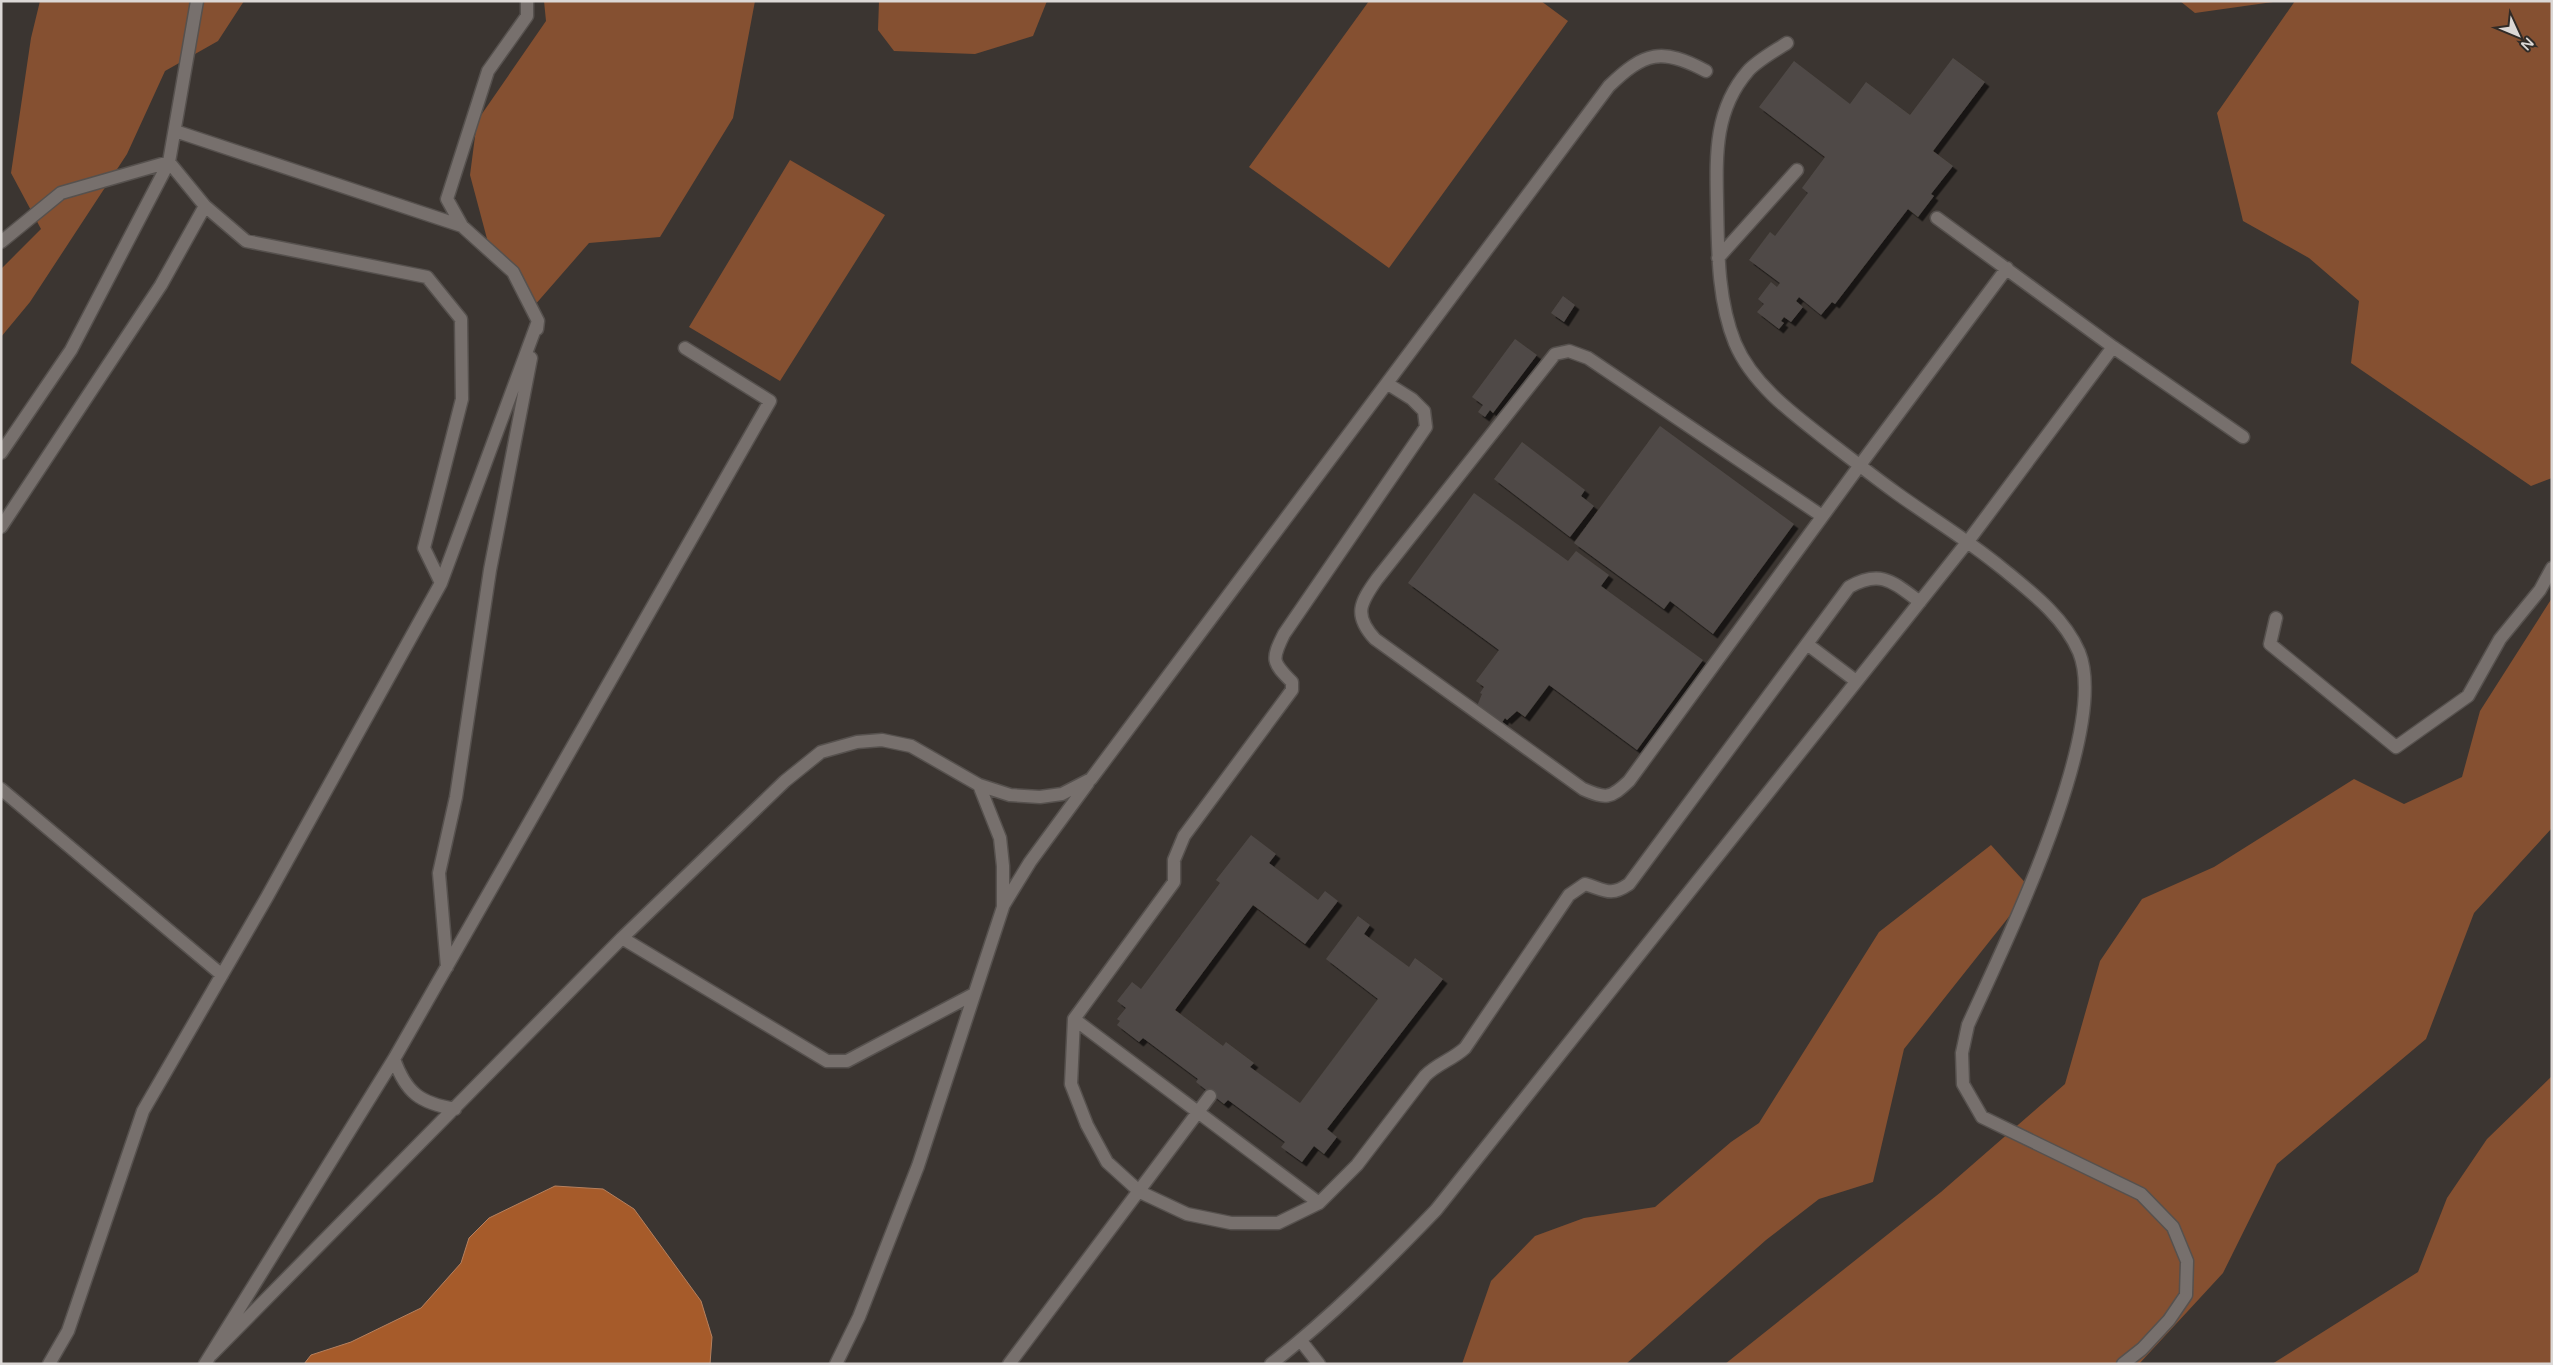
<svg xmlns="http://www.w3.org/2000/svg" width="2553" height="1365" font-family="'Varela Round',sans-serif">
  <defs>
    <filter id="shadow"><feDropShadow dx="4.5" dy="4.5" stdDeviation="0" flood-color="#0009"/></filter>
  </defs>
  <rect width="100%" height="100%" fill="#3b3531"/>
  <path fill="#855031" d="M40 1H244L218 41 165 71 127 154 30 302 1 337V269L41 229 11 173 31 38Z
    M544 1H755L733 118 660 237 589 243 534 306 490 250 470 175 477 121 546 21Z
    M879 1H1047L1033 36 975 54 894 51 878 30Z
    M1369 1H1541L1568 21 1389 268 1249 167Z
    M2180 1H2280L2195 13Z
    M2295 1H2552V478L2531 486 2351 363 2359 301 2309 258 2243 221 2217 113Z
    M790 160 885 215 780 381 689 327Z
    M2552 598V828L2474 913 2426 1039 2277 1164 2223 1273 2139 1364H1725L1941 1192 2065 1084 2100 961 2142 899 2214 867 2354 779 2404 804 2462 777 2480 711Z
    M1991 845 2031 889 1904 1049 1873 1182 1819 1199 1766 1240 1626 1364H1462L1491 1281 1535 1236 1584 1218 1655 1207 1731 1142 1759 1123 1879 932Z
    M2552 1076V1361L2549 1364H2272L2418 1272 2447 1198 2487 1139Z"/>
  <path fill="#a65b2a" stroke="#b6805e" d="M555 1186 603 1189 634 1209 701 1301 712 1337 710 1364H304L311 1355 351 1342 421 1308 461 1263 469 1238 489 1218Z"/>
  <path fill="#504a47" filter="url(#shadow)" d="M1953 58 1985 82 1933 151 1953 166 1931 194 1934 196 1918 217 1908 209 1835 304 1832 302 1821 315 1799 297 1796 301 1803 307 1791 322 1784 317 1781 321 1784 323 1779 329 1757 312 1764 304 1758 299 1771 282 1777 287 1780 283 1749 260 1770 232 1775 236 1808 193 1802 188 1825 157 1759 107 1794 61 1850 104 1866 82 1910 115Z
    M1563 296 1575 305 1564 322 1551 313Z
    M1515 339 1537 355 1493 413 1490 410 1485 417 1478 412 1483 405 1472 397Z
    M1660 426 1794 524 1713 634 1670 601 1664 609 1574 543Z
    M1522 442 1585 490 1581 496 1594 506 1570 537 1494 479Z
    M1474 493 1568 561 1576 551 1609 575 1601 586 1703 660 1637 750 1549 685 1525 717 1517 711 1507 720 1505 718 1501 724 1477 706 1482 694 1480 693 1484 687 1476 681 1499 650 1408 583Z
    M1251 835 1276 854 1269 863 1318 900 1325 891 1338 901 1305 944 1253 905 1175 1010 1223 1046 1226 1042 1254 1063 1250 1067 1300 1103 1378 999 1326 959 1358 916 1370 925 1364 934 1409 967 1415 958 1443 979 1327 1129 1337 1137 1324 1154 1314 1146 1302 1162 1281 1147 1285 1142 1228 1100 1224 1104 1196 1082 1198 1079 1143 1038 1139 1042 1117 1025 1120 1021 1117 1019 1126 1008 1117 1001 1132 982 1141 989 1220 883 1216 880Z"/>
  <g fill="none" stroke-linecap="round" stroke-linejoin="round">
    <g stroke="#56514e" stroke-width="15">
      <path id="minor" d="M527 1V16L488 71 447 199 462 226 513 272 538 321 537 329
        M1787 43C1775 51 1758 60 1748 71 1715 109 1716 153 1717 201 1718 247 1717 299 1735 343 1753 386 1797 417 1833 445 1854 461 1874 477 1895 492 1931 518 1968 540 2003 569 2031 592 2064 617 2079 652 2111 730 2003 947 1968 1025L1962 1053 1963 1084 1982 1117 2141 1194 2173 1227 2187 1261 2186 1295 2169 1320 2142 1349 2123 1364
        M175 131 462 226
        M1937 218 2113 347 2243 437
        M1 242 61 193 169 162 205 206 246 241 427 277 461 319 462 399 424 548 441 583
        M1718 258 1797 170
        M1388 384 1412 399 1424 411 1426 427 1284 634C1271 660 1272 662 1292 682V690L1184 836 1174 860V882L1074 1019 1071 1084 1087 1125 1107 1162 1140 1192 1187 1214 1231 1223H1278L1319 1203 1357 1165 1425 1076C1438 1063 1452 1060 1465 1048L1569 895 1585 884C1605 890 1610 897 1629 884L1849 587C1881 569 1893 582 1920 602
        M1 453 71 350 169 162 197 1
        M1822 516 1588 358 1569 351 1555 354 1377 579C1360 603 1353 615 1375 639L1583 789C1606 799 1610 799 1629 781L1860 465 2007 268
        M1 527 161 285 205 206
        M2276 618 2270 644 2396 747 2468 696 2500 639 2540 590 2552 568
        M1807 644 1856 681
        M1 789 222 975
        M1003 906 1030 862 1088 783
        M622 938 827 1061H847L974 994
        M447 967 439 873 456 797 490 570 531 358
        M1074 1019 1319 1203
        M394 1059C406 1093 420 1103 455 1109
        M1301 1341 1319 1364
        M211 1355 622 938 785 781 821 752 857 742 882 740 911 746 979 785 1010 795 1040 797 1062 794 1091 779 1609 86C1644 52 1662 47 1706 71
        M49 1364 68 1331 143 1111 267 897 441 583 538 321
        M205 1364 394 1059 770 401 685 348
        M836 1364 859 1317 918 1166 1003 907V866L1000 838 979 785
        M1009 1364 1210 1096
        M1271 1364C1330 1318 1384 1264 1436 1210L1969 540 2113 347"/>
    </g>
    <use href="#minor" stroke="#77706d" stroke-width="12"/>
  </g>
  <rect width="2553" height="1365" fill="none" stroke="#dcd8d6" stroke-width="5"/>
  <g transform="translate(2518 35) rotate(134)" stroke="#312b27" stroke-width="4" paint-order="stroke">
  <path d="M0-4L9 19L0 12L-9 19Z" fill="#dcd8d6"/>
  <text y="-8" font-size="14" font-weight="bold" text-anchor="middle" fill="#dcd8d6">N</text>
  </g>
</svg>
